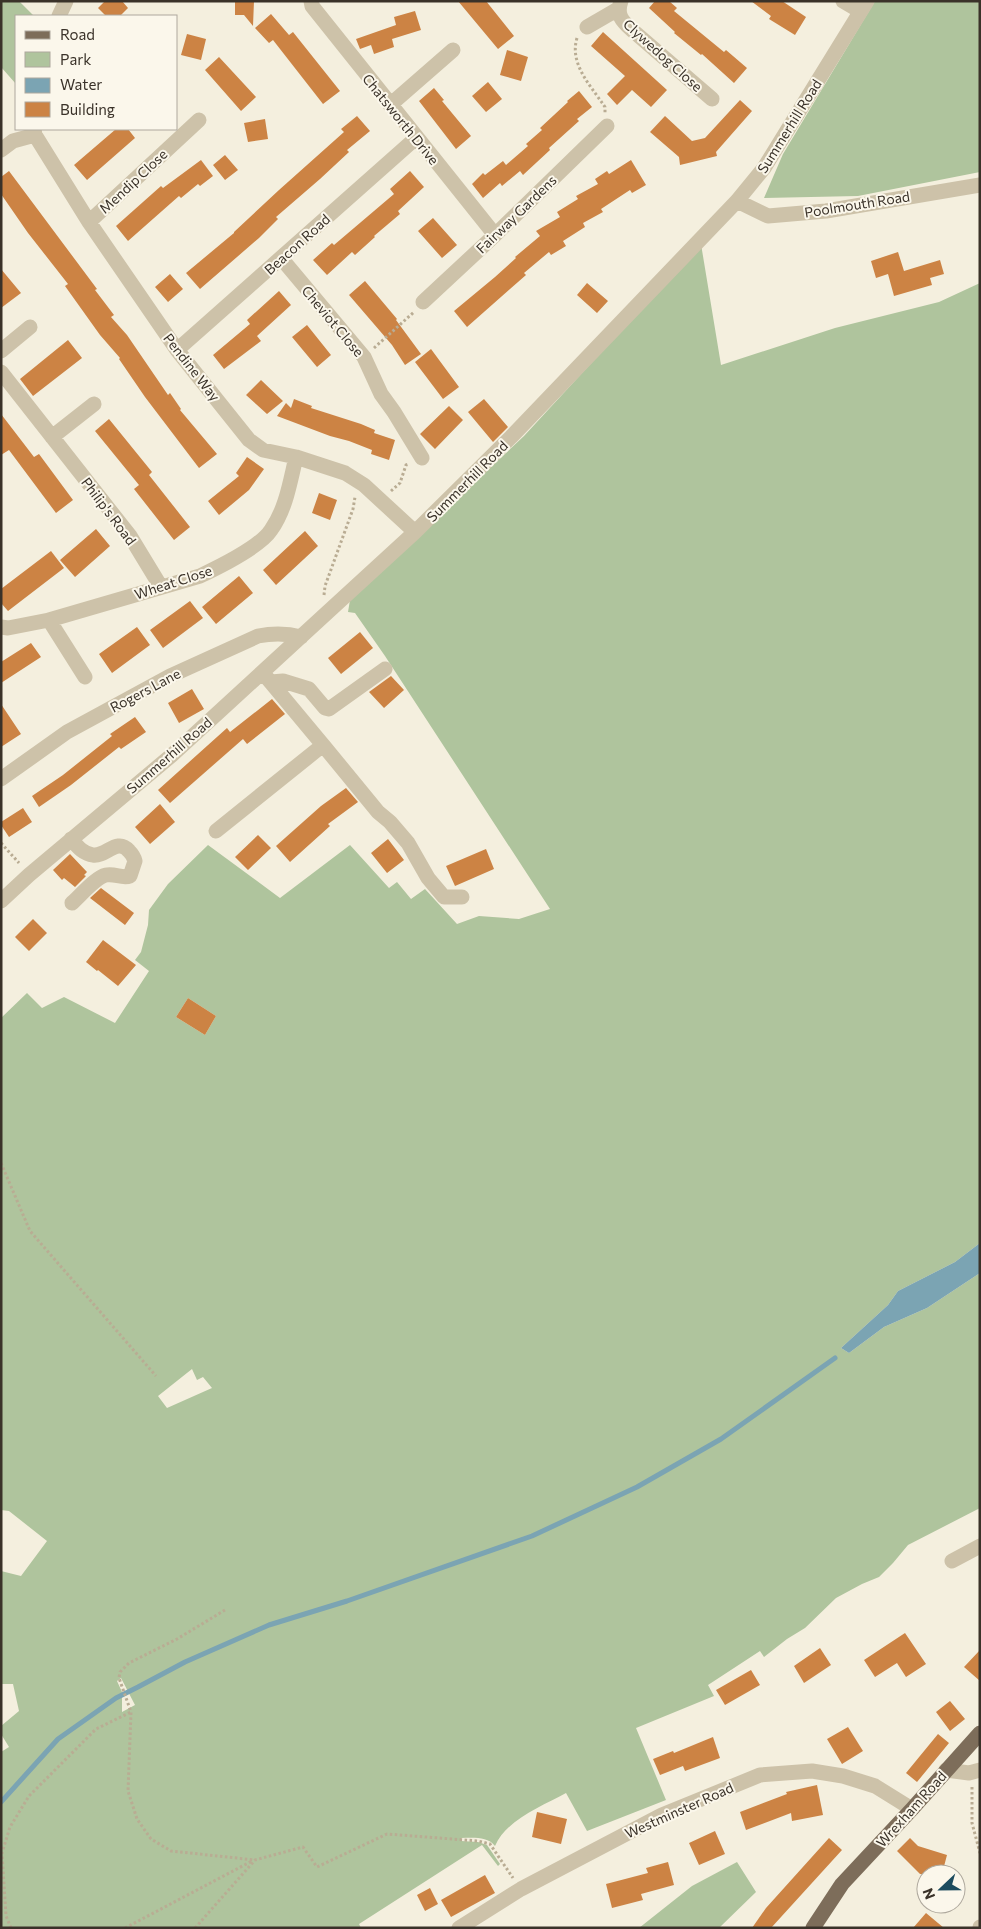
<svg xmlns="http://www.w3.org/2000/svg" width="981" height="1929" font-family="Commissioner,sans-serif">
  <rect width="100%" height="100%" fill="#f4efde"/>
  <path fill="#afc49d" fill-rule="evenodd" d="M1 1H19L34 16H16V84L1 67Z
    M875 1H980V172L858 196 764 198 783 154Z
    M701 244 721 365 835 328 939 302 980 283V1243L955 1262 898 1291 888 1305 841 1348 849 1353 884 1327 927 1308 980 1273V1508L908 1545 893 1563 879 1577 862 1584 836 1598 805 1628 787 1639 764 1657 760 1651 708 1685 714 1696 636 1728 666 1800 587 1831 566 1793C542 1806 506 1820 495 1846 487 1836 473 1838 461 1838V1841L478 1842 487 1845 500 1864 498 1866 482 1845 359 1924 361 1928H1V1752L9 1747 1 1734V1726L19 1711 13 1684H1V1571L21 1576 47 1541 9 1511 1 1510V1018L27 993 42 1008 64 997 115 1023 149 971 135 960 141 952 148 925 149 910 168 884 208 845 280 898 350 845 389 888 397 882 411 899 425 889 457 924 479 916 519 919 550 909 385 656 355 613 348 612 350 600 524 436ZM188 998 216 1016 205 1035 176 1017ZM192 1369 197 1380 203 1377 212 1388 167 1408 158 1396ZM121 1678 135 1705 122 1712V1692L117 1681Z
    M737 1862 756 1892 719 1928H639L692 1886Z"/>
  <path fill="#7ba4b3" d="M980 1243V1273L927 1308 884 1327 849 1353 841 1348 888 1305 898 1291 955 1262Z"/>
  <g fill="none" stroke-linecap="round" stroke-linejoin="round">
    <path stroke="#7ba4b3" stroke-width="5" d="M1 1802 58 1739 116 1698 138 1687 185 1662 269 1625 347 1601 532 1536 637 1487 721 1439 835 1358"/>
  </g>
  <path fill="#cc8344" d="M105 1H122L128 8 120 16H106L98 8Z
    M235 1H254L253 26 244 15H235Z
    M458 1H486L514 36 498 49Z
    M655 1H669L677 8 674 11 724 52 726 50 747 68 734 83 702 54 701 55 674 33 675 32 649 8Z
    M751 1H782L806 17 795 35 769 19 771 16Z
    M415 11 421 30 392 39 394 47 374 54 371 45 360 49 356 39 396 25 394 17Z
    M271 14 289 35 293 32 340 91 323 104 273 40 269 43 255 28Z
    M603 32 667 90 651 107 632 90 617 105 607 94 625 76 591 46Z
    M187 34 206 39 201 60 181 55Z
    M507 50 528 57 521 81 500 75Z
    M219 57 256 97 241 111 205 70Z
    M488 82 502 99 486 112 472 96Z
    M434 88 444 100 442 101 471 136 456 149 419 101Z
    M579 91 592 107 577 119 579 121 549 148 550 150 523 175 520 171 502 186 500 183 483 198 472 184 483 173 485 175 503 161 506 165 528 146 526 144 542 130 540 128 568 102 567 101Z
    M740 100 752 111 716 152 717 156 680 165 679 157 650 132 665 116 692 141 705 138Z
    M357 116 370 131 347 150 349 152 320 179 276 217 278 219 259 238 200 289 186 273 234 233V232L279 190 344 132 341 129Z
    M265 119 268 139 248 142 244 123Z
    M116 129H128L135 138 87 180 74 165Z
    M225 155 238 170 225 180 213 165Z
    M201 160 213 176 200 186 198 184 181 198 179 196 128 241 116 226 161 186 163 188Z
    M631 160 646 185 632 193 630 190 601 209 603 212 583 223 585 227 563 241 566 246 551 255 549 252 524 273 526 275 467 327 454 311 495 277 516 258 515 257 540 236 536 231 560 217 557 212 578 199 576 196 598 184 595 179 607 171 609 174Z
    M9 171 97 289 95 290 114 315 111 317 127 335 168 395 170 393 181 409 180 410 217 454 199 468 145 397 119 359 120 358 100 335 65 286 68 284 28 233 1 194V177Z
    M410 171 424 187 398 211 400 214 374 236 375 237 355 255 352 252 327 275 313 260 332 243 334 245 394 194 390 189Z
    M433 218 457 245 442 258 418 231Z
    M898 252 904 271 940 260 944 274 930 278 932 285 894 296 888 274 876 278 871 261Z
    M1 269 21 293 1 308Z
    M170 274 183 289 168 302 155 287Z
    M365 281 397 319 396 320 421 354 405 365 392 345 349 295Z
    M587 283 608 301 597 313 577 295Z
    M279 291 291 305 257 336 261 341 224 369 213 355 250 324 247 320Z
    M307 325 331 355 317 367 292 337Z
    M68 340 82 358 33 396 20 379Z
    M431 349 459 387 443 399 415 362Z
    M261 380 283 401 267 414 246 395Z
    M294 399 312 406 311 408 361 424 375 430 374 433 395 440 389 460 371 454 372 450 349 441 330 436 277 416 286 403 291 408Z
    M484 399 508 427 493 442 468 412Z
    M449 406 463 420 435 449 420 434Z
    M1 414 34 457 39 454 73 500 56 513 9 450 1 455Z
    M109 419 152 472 149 475 190 527 174 540 134 489 139 485 95 431Z
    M247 457 264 469 249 490 219 515 208 501 239 476 236 473Z
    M319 493 337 500 330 520 312 513Z
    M96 529 110 546 75 577 60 560Z
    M305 531 318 546 276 585 263 570Z
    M51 551 64 568 8 611 1 603V589Z
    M239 576 253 593 216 624 202 607Z
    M190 601 203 618 163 648 150 630Z
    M137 627 150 645 112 673 99 654Z
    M360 632 373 648 341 674 328 658Z
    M31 643 41 657 1 683V662Z
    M391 676 404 690 384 708 369 692Z
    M192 689 204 709 179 723 168 703Z
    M272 699 285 714 247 744 243 739 170 803 158 790 227 728 230 732Z
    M1 704 21 734 1 747Z
    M135 717 146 732 121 749 119 747 71 785 39 807 32 796 63 775 112 736 110 734Z
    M346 788 358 802 328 824 330 826 290 862 276 846 321 806Z
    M160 804 175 822 150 844 135 827Z
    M23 808 32 822 9 837 1 825V822Z
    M258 835 271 848 248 870 235 857Z
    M388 839 404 860 387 873 371 853Z
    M486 849 494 869 455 886 446 866Z
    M70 854 87 872 84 875 86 876 75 887 64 878 62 880 53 870Z
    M101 888 134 913 125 925 90 898Z
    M33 919 47 933 29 951 15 937Z
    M103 940 136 965 118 986 98 970 97 971 86 962Z
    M188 998 216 1016 205 1035 176 1017Z
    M905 1633 926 1664 906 1677 897 1663 875 1677 864 1660Z
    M820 1648 831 1665 804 1683 794 1666Z
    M980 1650V1681L964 1667Z
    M751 1670 760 1685 725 1705 716 1690Z
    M950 1701 965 1719 950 1731 936 1712Z
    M848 1727 863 1751 842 1764 827 1739Z
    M938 1734 949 1743 917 1782 906 1773Z
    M713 1737 720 1758 685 1771 683 1766 660 1775 653 1759 673 1751 674 1753Z
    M817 1785 823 1815 792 1821 791 1813 746 1830 740 1812 787 1794 786 1792Z
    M537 1812 567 1819 561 1844 532 1837Z
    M715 1831 725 1854 699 1865 689 1843Z
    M829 1838 842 1850 771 1928H752L766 1908Z
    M910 1838 918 1846 947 1855 942 1874H920L897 1851Z
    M668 1862 674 1885 641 1894 643 1900 612 1908 606 1884 648 1873 646 1868Z
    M485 1875 495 1893 451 1917 441 1900Z
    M430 1888 438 1904 425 1911 417 1895Z
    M926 1913 944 1928H913Z"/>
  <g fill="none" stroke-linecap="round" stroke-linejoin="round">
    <path stroke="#b9ac93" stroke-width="3" stroke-dasharray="2.5 2.5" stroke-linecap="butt" d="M577 38C569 64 591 86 605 107V113
      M374 348 414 312
      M391 491 400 483 406 465 409 464
      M324 595 325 586 353 509 355 497
      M1 843 19 863
      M1 1163 30 1231 156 1376
      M225 1610 177 1639 129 1663 120 1672 119 1678 131 1712 128 1791 137 1819 151 1839 171 1851 255 1860
      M972 1787V1823L980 1853
      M11 1928 6 1916 2 1853 10 1827 29 1796 96 1729 131 1712
      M125 1928 252 1861
      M195 1928 255 1860 303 1847 317 1867 387 1834 478 1841 490 1844 513 1878"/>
    <path stroke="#cdc2a9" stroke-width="15" d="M311 1 312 6 495 235
      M621 1C616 15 622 21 632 30L712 99
      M843 1 860 11
      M59 16 66 1
      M587 27 618 9
      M390 105 453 50
      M34 129 35 135 89 222 177 350 249 440 263 450 296 457 345 473 364 485 415 532
      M1 150 13 141 35 135
      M737 201 768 216 826 211 980 185
      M89 222 199 120
      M281 258 364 357 381 394 394 412 422 458
      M423 302 495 235 607 126
      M177 350 416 138
      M1 351 30 327
      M1 372 130 536 161 587
      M52 437 94 404
      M49 620 85 677
      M1 627 8 628 49 620 200 576C219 567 260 547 271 530 286 509 290 482 296 457
      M271 682 283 681 309 689 325 708 329 709 385 669
      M323 745 378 812 390 822 408 843 428 878 444 897H462
      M1 779 67 732 170 676 258 636C274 633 286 633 301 637
      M216 831 323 745 263 673
      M71 839C77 846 83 854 93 855 106 857 117 837 129 851 132 854 134 857 135 861L130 876C122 879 115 873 106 875 96 877 80 896 72 903
      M1 901 29 875 172 755 415 532 511 437 737 201 764 168 867 1
      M952 1561 980 1546
      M946 1770 969 1773 980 1770
      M459 1928 521 1889 662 1815 760 1775 812 1771 843 1776 875 1786 912 1809
      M980 1928V1927"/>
    <path stroke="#7d6d5a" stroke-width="15" d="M813 1928 842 1884 912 1809 980 1733"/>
  </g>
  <g text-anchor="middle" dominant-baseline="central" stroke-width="4" stroke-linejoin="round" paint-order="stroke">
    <g font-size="14" fill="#3a3229" stroke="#fbf7eb">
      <text transform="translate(663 55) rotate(42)">Clywedog Close</text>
      <text transform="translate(401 119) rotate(51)">Chatsworth Drive</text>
      <text transform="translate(789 126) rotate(-58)">Summerhill Road</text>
      <text transform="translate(133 181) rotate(-43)">Mendip Close</text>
      <text transform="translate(857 204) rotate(-9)">Poolmouth Road</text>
      <text transform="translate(516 214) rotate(-44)">Fairway Gardens</text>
      <text transform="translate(297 244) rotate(-42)">Beacon Road</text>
      <text transform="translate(333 321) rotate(50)">Cheviot Close</text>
      <text transform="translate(192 367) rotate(52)">Pendine Way</text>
      <text transform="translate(467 481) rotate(-45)">Summerhill Road</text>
      <text transform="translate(109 511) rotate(53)">Philip's Road</text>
      <text transform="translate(173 582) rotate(-18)">Wheat Close</text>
      <text transform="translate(145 690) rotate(-28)">Rogers Lane</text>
      <text transform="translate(169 755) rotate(-41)">Summerhill Road</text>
      <text transform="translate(911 1809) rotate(-48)">Wrexham Road</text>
      <text transform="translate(679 1810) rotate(-24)">Westminster Road</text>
    </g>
  </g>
  <rect width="981" height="1929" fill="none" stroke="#3a3229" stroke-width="5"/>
  <rect x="15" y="15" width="162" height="115" fill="#fbf7eb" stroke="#aea89d"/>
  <rect x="25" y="31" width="25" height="8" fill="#7d6d5a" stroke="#aea89d"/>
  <text x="60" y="40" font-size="15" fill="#3a3229">Road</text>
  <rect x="25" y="52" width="25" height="15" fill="#afc49d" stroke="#aea89d"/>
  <text x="60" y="65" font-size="15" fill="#3a3229">Park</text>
  <rect x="25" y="78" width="25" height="15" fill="#7ba4b3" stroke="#aea89d"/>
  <text x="60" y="90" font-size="15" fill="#3a3229">Water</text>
  <rect x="25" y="102" width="25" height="15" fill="#cc8344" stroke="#aea89d"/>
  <text x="60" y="115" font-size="15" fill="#3a3229">Building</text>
  <g transform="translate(941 1889) rotate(248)"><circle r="24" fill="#fbf7eb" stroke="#aea89d"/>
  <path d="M0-4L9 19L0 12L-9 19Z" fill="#1c4b5e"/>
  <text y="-8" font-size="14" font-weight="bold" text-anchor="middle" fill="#3a3229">N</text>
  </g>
</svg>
